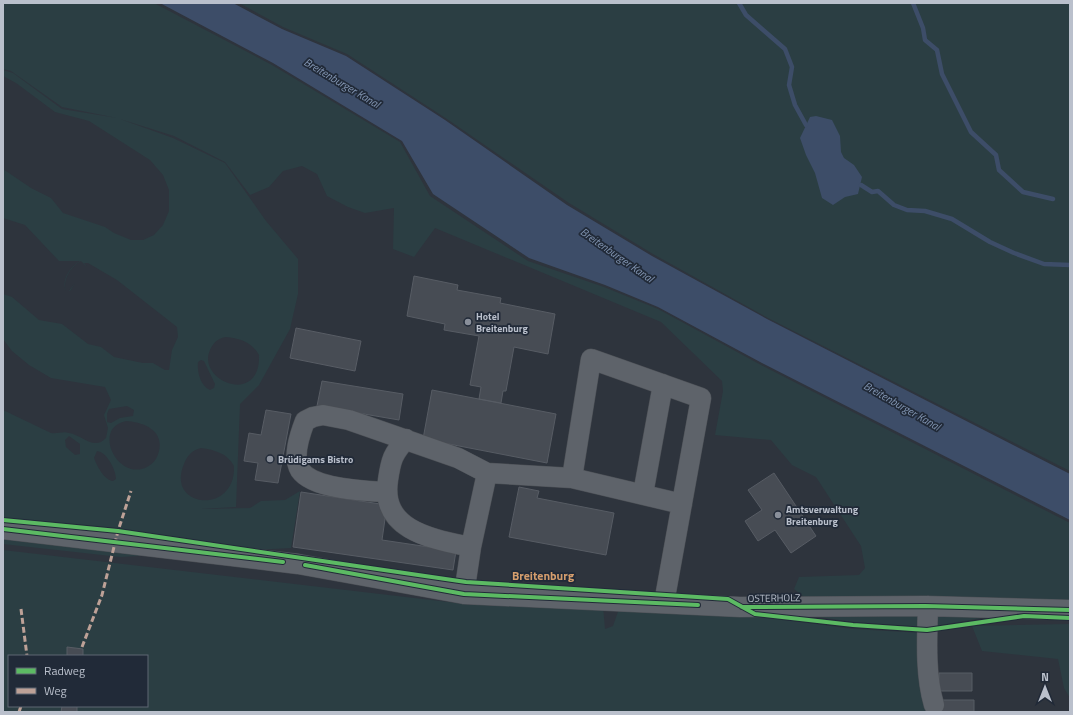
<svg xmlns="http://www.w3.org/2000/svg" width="1073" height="715" font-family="'Titillium Web',sans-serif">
  <rect width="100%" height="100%" fill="#2e343d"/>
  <path fill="#2b3e43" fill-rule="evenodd" d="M3 3H154L272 65 400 142 430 196 528 261 604 287 658 309 761 365 1070 523V602L804 597 794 589 799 577 859 575 865 568 861 546 816 477 792 465 771 440 715 435 723 391 722 381 661 322 435 228 414 257 393 249 394 208 365 213 348 207 327 196 317 174 302 166 283 171 269 187 250 195 225 162 174 136 120 119 173 138 225 163 266 221 298 259V294L290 329 259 385 240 404 236 507 201 509 250 508 261 501 285 500 300 491 291 548 120 557 3 544V410L51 433C58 434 63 431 69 433 82 435 94 451 106 438L108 428 104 415 111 400 105 387 51 378 29 365 12 351 3 339V294L12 297 39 320 62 324 88 344 101 347 114 357 143 363H153L165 370H169L172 350 178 337 177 327 117 280 88 263H84L87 267 85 277 75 283 70 291H66C61 280 70 267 80 261H59L25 225 3 218V169L31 188 51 198 63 213 105 227 114 233 131 240H143L154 235 163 225 169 211V190L163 175 150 160 89 121 55 112 16 83 3 76V70L13 73 62 109 117 118 62 107 11 71 3 69ZM81 261 87 267 85 277 75 283 69 291H66C62 280 71 266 81 261ZM226 337C239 338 252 342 259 355 261 407 196 381 210 350 213 343 218 338 226 337ZM201 360 204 361 215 384 214 388 210 390C200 385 197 372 198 362ZM127 406 134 410 133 416 120 418 111 423 107 422V414L109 409ZM126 421C143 422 164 430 159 451 157 459 154 463 147 467 118 482 91 428 126 421ZM69 436 80 444V454L75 455 66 447 65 440ZM201 448C215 450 227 453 234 466 236 516 165 508 184 464 187 456 192 450 201 448ZM97 451C107 452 116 470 116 479L113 481C104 480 97 466 94 458Z
    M239 3H1070V471L768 318 653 254 569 203 447 119 347 54 283 27Z
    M3 550 474 605 603 606 605 629 613 626 620 606 756 616 853 629 923 633 927 712H3ZM9 656H147V706H9Z
    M777 611 922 612 923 627 853 622Z
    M931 612 1004 614 930 627Z
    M1070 624V698L1064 688 1058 659 982 651 972 626Z"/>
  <path fill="#3d4d68" d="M160 3H233L282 29 346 56 445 120 567 205 652 256 767 319 1070 474V520L762 363 658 307 605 285 529 258 433 194 402 141 273 63Z
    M816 116 832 120 840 136 841 152 844 158 854 165 862 177 858 194 845 197 833 205 822 198 815 173 806 155 800 138 810 117Z"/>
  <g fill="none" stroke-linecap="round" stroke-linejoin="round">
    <path stroke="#3d4d68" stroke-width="4.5" d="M739 3 746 15 785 49 792 67 789 85 795 105 806 125
      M913 3 923 28 925 40 937 50 942 74 971 132 996 155 999 170 1023 192 1053 199
      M861 185 872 192 878 191 894 205 907 210 925 211 952 219 990 242 1014 253 1044 264 1070 265"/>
  </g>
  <path fill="#474c54" stroke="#575c64" d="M414 276 458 285 457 290 501 298 500 303 555 314 548 354 514 347 506 391H503L501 403 479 399 481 387 470 385 479 336 444 330 445 324 407 316Z
    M296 328 361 341 355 371 290 358Z
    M322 381 403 394 399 420 317 406Z
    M432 390 556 414 547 463 423 439Z
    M266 410 291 414 278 483 255 480 258 463 244 461 249 433 261 435Z
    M774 473 816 536 791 553 775 530 758 541 745 521 762 510 748 490Z
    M519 487 539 491 537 498 614 513 606 555 509 537Z
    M301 492 387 505 382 540 456 551 453 570 293 547Z
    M67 647 83 649V656H67Z
    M939 673H972V691H939Z
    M941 700H974V712H941Z
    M62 706H77V712H61Z"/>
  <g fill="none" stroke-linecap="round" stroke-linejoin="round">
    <g stroke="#4b4f55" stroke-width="21">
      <path id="minor" d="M406 439C393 454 391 459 388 480 380 531 433 539 471 547
        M572 478 591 359 701 398 664 603
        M386 492C364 491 313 489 300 470 292 457 300 434 305 421L313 417 323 415 349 420 458 458 487 473 572 478 682 504
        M643 494 663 384
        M3 529 298 564 464 594 740 607 925 606 1070 610
        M464 594 471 547 487 473
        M928 606C927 639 925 674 934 705"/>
    </g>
    <use href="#minor" stroke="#5e636a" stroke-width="20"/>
    <path stroke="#bda197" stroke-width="3" stroke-dasharray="6 3" stroke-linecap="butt" d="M21 609 27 656
      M82 647 102 595 118 531 131 491
      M19 712 21 706"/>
    <g stroke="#212a38" stroke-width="6">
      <path id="cycleway" d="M3 520 118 531 466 582 728 599 755 614 853 625 927 630 1024 616 1070 618
        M3 529 283 562
        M305 565 464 594 698 605
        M742 607 925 606 1070 610"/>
    </g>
    <use href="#cycleway" stroke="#5cba63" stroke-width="4"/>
  </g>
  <g fill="#898f9a" stroke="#212a38" stroke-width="1.5">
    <circle cx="468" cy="322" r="4"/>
    <circle cx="270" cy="459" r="4"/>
    <circle cx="778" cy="515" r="4"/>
  </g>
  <g text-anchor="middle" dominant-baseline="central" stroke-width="3.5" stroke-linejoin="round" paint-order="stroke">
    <g font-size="10" font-weight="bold" fill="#bac0cc" stroke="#212a38" text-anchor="start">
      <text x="476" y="316">Hotel<tspan x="476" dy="12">Breitenburg</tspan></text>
      <text x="278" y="459">Brüdigams Bistro</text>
      <text x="786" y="509">Amtsverwaltung<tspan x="786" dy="12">Breitenburg</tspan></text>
    </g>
    <g font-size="10" fill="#bac0cc" stroke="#212a38">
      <text transform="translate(774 598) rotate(-1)">OSTERHOLZ</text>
    </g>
    <g font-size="11" font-style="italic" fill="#8295b2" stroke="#212a38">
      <text transform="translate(342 83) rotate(31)">Breitenburger Kanal</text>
      <text transform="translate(617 255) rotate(35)">Breitenburger Kanal</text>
      <text transform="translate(902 406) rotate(30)">Breitenburger Kanal</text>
    </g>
    <g font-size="12" font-weight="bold" fill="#d49d6d" stroke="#212a38">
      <text x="543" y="575">Breitenburg</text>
    </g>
  </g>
  <rect width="1073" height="715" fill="none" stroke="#bac0cc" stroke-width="8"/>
  <rect x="8" y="655" width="140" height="52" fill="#212a38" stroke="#5e6673"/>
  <rect x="16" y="668" width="20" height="6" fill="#5cba63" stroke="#5e6673"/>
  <text x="44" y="675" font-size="12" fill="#bac0cc">Radweg</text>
  <rect x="16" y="688" width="20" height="6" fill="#bda197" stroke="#5e6673"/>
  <text x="44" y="695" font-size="12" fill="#bac0cc">Weg</text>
  <g transform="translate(1045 687)" stroke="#212a38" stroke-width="3" paint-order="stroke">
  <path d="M0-3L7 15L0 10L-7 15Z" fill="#bac0cc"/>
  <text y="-6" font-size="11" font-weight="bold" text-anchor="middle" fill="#bac0cc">N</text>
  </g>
</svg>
